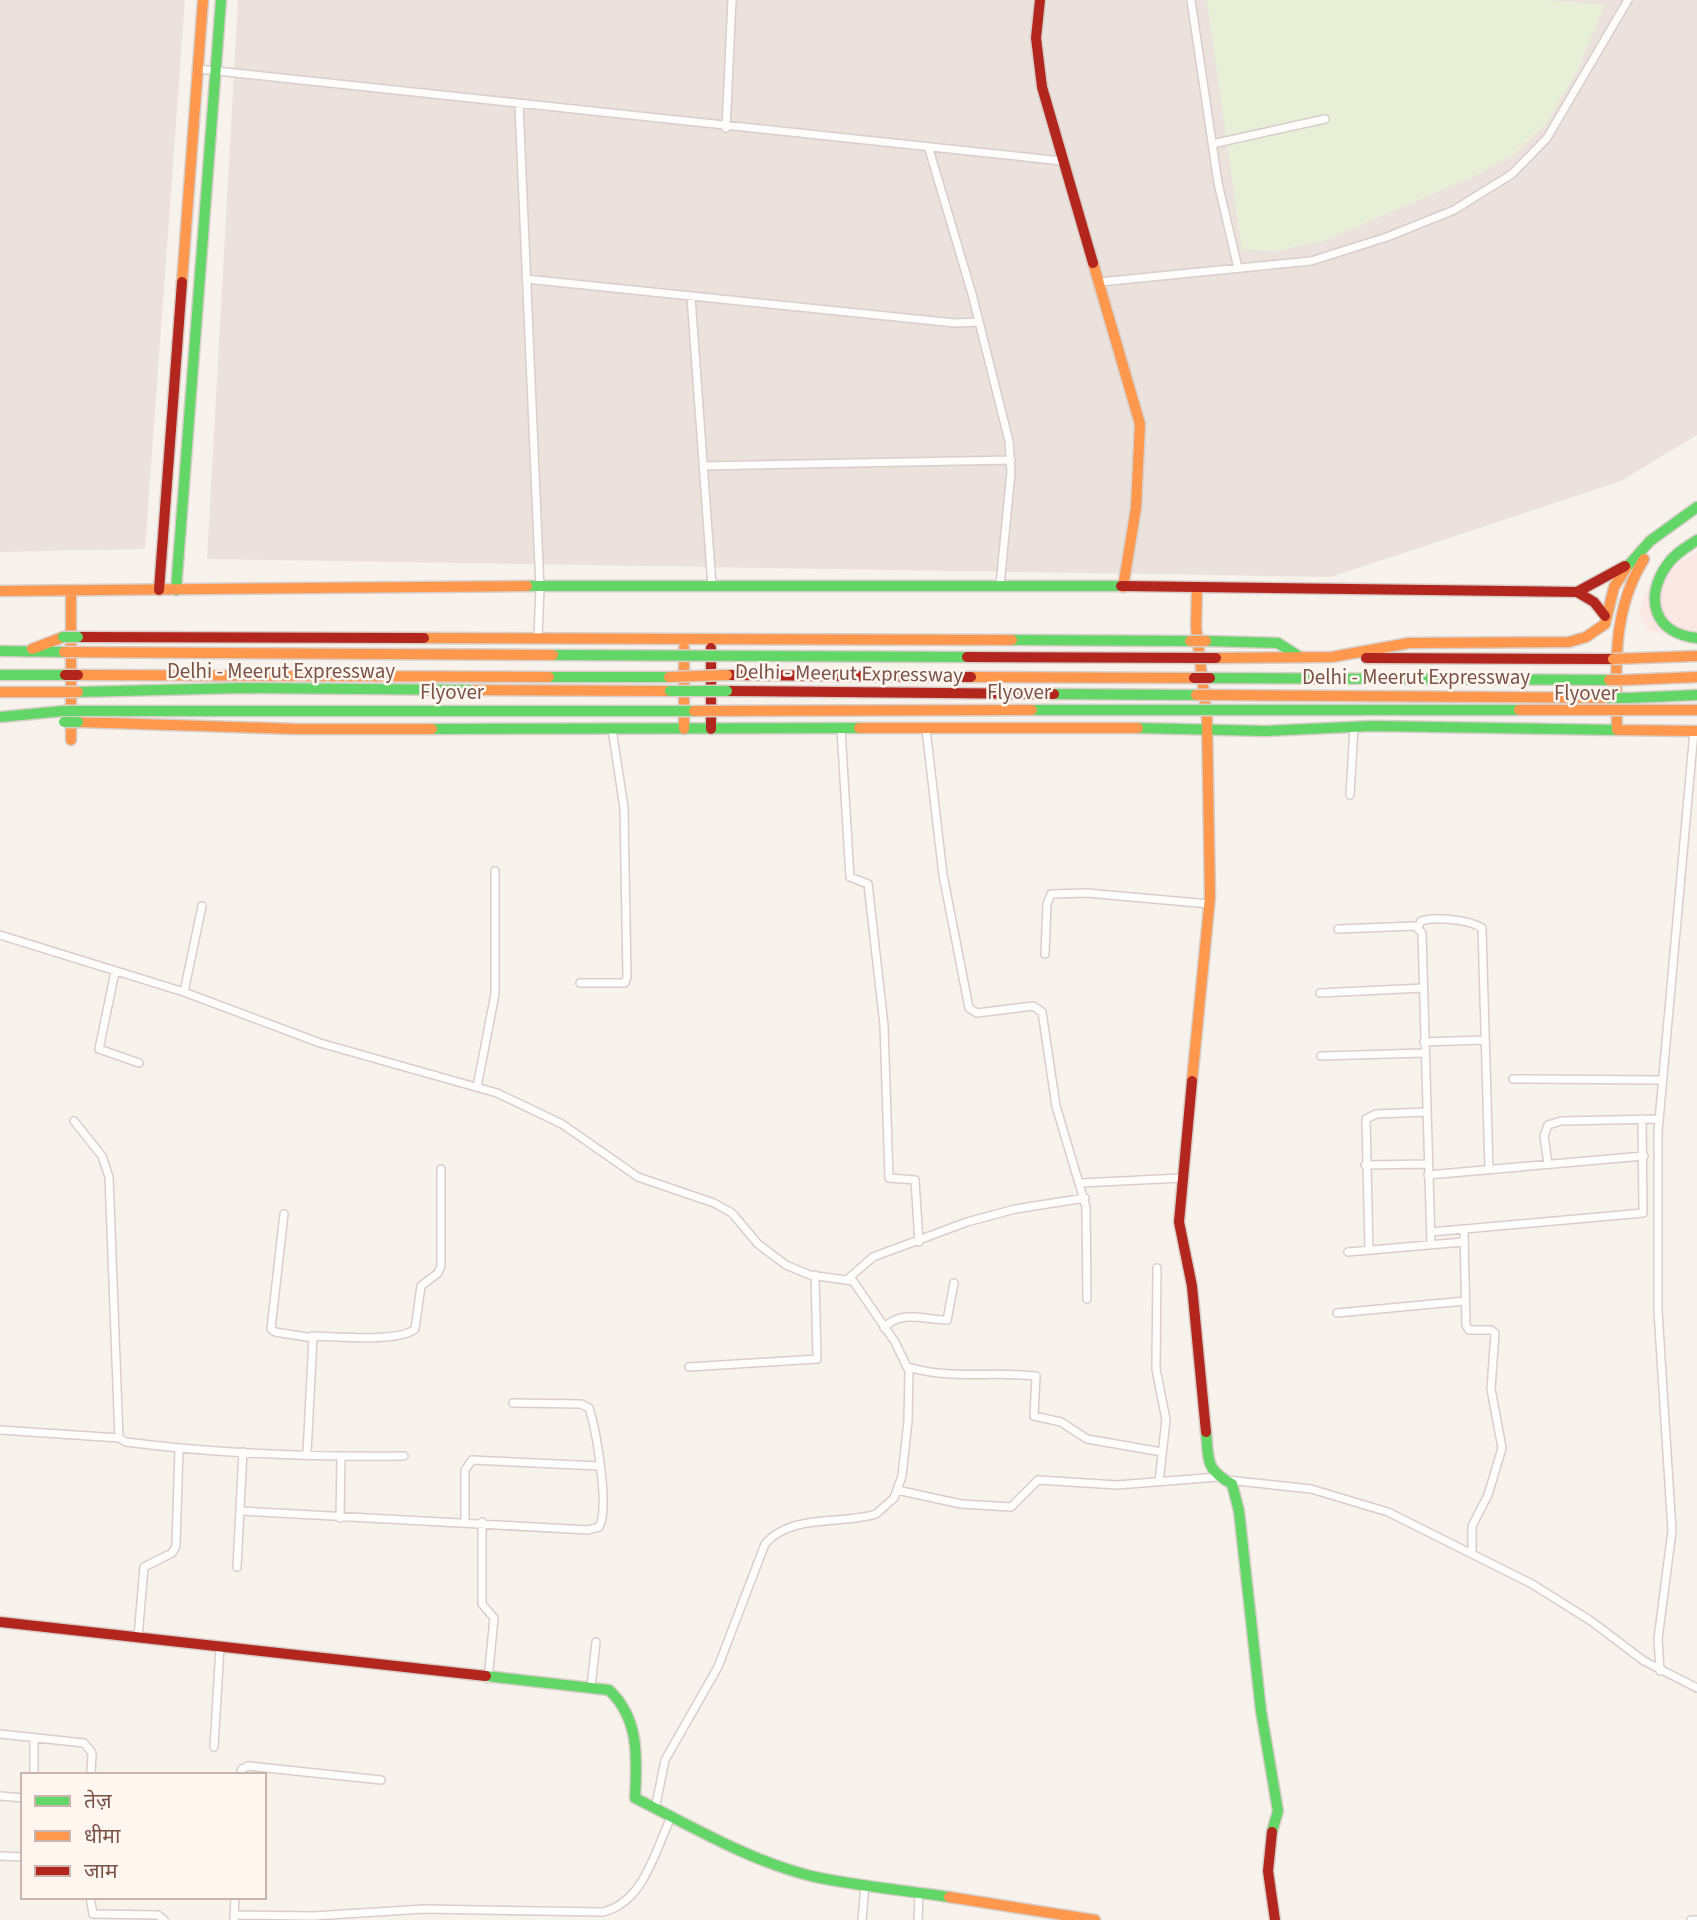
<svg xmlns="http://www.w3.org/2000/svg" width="1697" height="1920" font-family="'Source Sans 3','Noto Sans Devanagari',sans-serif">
  <rect width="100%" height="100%" fill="#f8f2ed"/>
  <path fill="#fbe8e4" d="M1697 551V634L1670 636 1648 630 1639 613 1648 586Z"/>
  <path fill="#ebe2dd" d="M0 0H185L145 549 0 552Z
    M238 0H1697V435L1621 481 1331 577 207 559Z"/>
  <path fill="#e8efd7" d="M1207 0H1546L1605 5 1576 73 1546 124 1513 155 1472 177 1326 240 1277 251 1242 250Z"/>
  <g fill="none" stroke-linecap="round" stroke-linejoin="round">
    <g stroke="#d8ceca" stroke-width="10">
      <path id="street" d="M1191 0 1218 183 1238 268
        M198 69 1062 161
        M519 105 540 588 538 637
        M726 128 732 0
        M1212 144 1325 119
        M929 149 972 294 1009 441 1011 472 1000 585
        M526 279 955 323 979 322
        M1100 282 1311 261 1387 237 1454 210 1512 174 1547 138 1628 0
        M691 297 712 586
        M703 466 1011 460
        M841 729 850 877 868 884 884 1025 889 1178 915 1180 919 1242
        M926 729 943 875 969 1008 977 1013 1033 1006 1042 1012 1056 1106 1086 1207 1087 1299
        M1350 795 1354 727
        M1418 927 1421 921C1435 916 1470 920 1482 928L1489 1168
        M1338 929 1415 926 1422 933 1431 1245
        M0 935 184 992 320 1043 497 1093 562 1124 638 1177 714 1203 732 1213 758 1244 786 1265 810 1275 853 1281 895 1342 909 1371 908 1421 902 1476 894 1498 876 1514C841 1525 792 1513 765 1544L718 1667 665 1760 655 1809
        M1045 954 1047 904 1051 894 1087 893 1209 904
        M115 972 99 1049 139 1063
        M580 983H625L627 977 624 808 612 729
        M184 992 202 906
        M1320 993 1423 988
        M1424 1042 1483 1040
        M1321 1056 1424 1053
        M1513 1079 1662 1080
        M477 1087 495 994V871
        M74 1121 102 1156 109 1177 119 1438 126 1442C217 1454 312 1457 404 1456
        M1548 1164 1544 1136 1548 1125 1561 1121 1659 1119
        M1365 1165 1427 1164
        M1428 1175 1644 1156
        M1081 1183 1181 1178
        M284 1214 271 1329 275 1332 313 1338 307 1453
        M1464 1231 1466 1325 1469 1330H1491L1495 1333 1491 1389 1502 1448 1488 1495 1472 1526V1553
        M1431 1232 1643 1213 1642 1119
        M1369 1250 1366 1119 1376 1114 1426 1112
        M1348 1252 1463 1242
        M1157 1268 1156 1369 1166 1420 1159 1482
        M849 1278 873 1257 967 1222 1015 1209 1085 1198
        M1337 1313 1465 1301
        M884 1328C901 1309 924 1320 947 1320L954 1283
        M312 1336C335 1336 398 1343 415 1329L421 1286 438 1273 441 1266V1169
        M689 1367 817 1359 815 1275
        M908 1367C951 1380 991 1371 1036 1376L1034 1416 1061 1422 1087 1439 1162 1452
        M0 1430 119 1438
        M1227 1480 1311 1489 1388 1512 1532 1584 1591 1621 1644 1661 1697 1688
        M897 1490 961 1504 1011 1507 1038 1480 1117 1485 1218 1477
        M241 1511 588 1530 599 1527C610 1508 596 1430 589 1408L581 1404 513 1403
        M340 1518 341 1457
        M465 1521V1470L472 1460 599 1466
        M482 1522V1604L494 1618 488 1679
        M237 1567 243 1452
        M138 1638 144 1567 172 1553 176 1546 179 1449
        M1660 1671 1658 1639 1672 1531 1658 1311V1132L1694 731
        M591 1687 596 1642
        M0 1734 84 1743 92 1753 91 1775
        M34 1739V1775
        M214 1747 220 1647
        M240 1775 242 1769 248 1766 381 1780
        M0 1796 23 1798
        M0 1856 23 1857
        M90 1897 93 1914 158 1915 164 1920
        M234 1915 313 1916 424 1909 603 1912C644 1902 655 1851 671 1817
        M234 1919 235 1897
        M862 1920 865 1885
        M918 1920 919 1894
        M1691 1920H1697"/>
    </g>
    <g stroke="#d8cec9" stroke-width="13">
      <path id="fast" d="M1697 540C1687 547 1674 554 1667 565 1643 599 1655 634 1697 638
        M1626 568 1650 541 1697 507
        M527 586H1121
        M176 590 221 0
        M1012 640 1190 641
        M1206 641 1278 643 1300 657
        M0 651 64 652
        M0 675H65
        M549 677H669
        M1210 678 1609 680
        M78 692 240 688 473 690
        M1054 694 1196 695
        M1628 698 1697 695
        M0 717 63 711
        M1138 728 1267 731 1372 726 1617 730
        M432 729 859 728
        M1206 1432C1209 1461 1205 1469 1232 1484L1239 1511 1261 1711 1278 1811 1272 1832
        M486 1676 609 1690C640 1719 637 1759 635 1798 691 1826 750 1861 811 1876 856 1886 903 1890 949 1897"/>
    </g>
    <g stroke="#d8cec9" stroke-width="13">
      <path id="slow" d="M1093 263 1140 424 1136 508 1123 587
        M182 282 203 0
        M1644 559C1611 612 1616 670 1617 730L1697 731
        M0 591 527 586
        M71 592V740
        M424 638 1012 640
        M684 648V729
        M32 649 63 637
        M1216 658 1332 657 1409 643 1569 642 1586 637 1605 624 1614 587 1626 568
        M78 675 549 677
        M971 677 1194 678
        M1625 680 1697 677
        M473 690 670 691
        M0 692H64
        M1212 695 1609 698
        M78 722 297 729H432
        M859 728H1138
        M1192 1081 1210 897 1207 719 1196 627 1197 587
        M949 1897 1095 1920"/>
    </g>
    <g stroke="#d8cec9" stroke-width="13">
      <path id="jam" d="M1040 0 1036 38 1042 87 1093 263
        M1121 586 1577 592 1625 566
        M159 590 182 282
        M1577 592 1594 602 1605 616
        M78 637 424 638
        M711 648V729
        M1366 658 1613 659
        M727 675 971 677
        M727 691 1054 694
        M1192 1081 1179 1222 1192 1286 1206 1432
        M0 1622 486 1676
        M1272 1832 1268 1871 1275 1920"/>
    </g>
    <use href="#street" stroke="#fefdfc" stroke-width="7"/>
    <use href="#fast" stroke="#63d668" stroke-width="10"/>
    <use href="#slow" stroke="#ff974d" stroke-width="10"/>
    <use href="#jam" stroke="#b3261e" stroke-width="10"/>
    <g stroke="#d8cec9" stroke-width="13" stroke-linecap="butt">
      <path id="fast-bridge" d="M63 637H78
        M553 655 967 657
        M670 691H727
        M1609 698H1628
        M1032 710H1519
        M63 711H694
        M64 722H78"/>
    </g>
    <g stroke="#d8cec9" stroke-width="13" stroke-linecap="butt">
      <path id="slow-bridge" d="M1190 641H1206
        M64 652 553 655
        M1613 659 1697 656
        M669 677 727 675
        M1609 680H1625
        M64 692H78
        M1196 695H1212
        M1519 710H1697
        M694 711 1032 710"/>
    </g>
    <g stroke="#d8cec9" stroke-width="13" stroke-linecap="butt">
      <path id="jam-bridge" d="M967 657 1216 658
        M65 675H78
        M1194 678H1210"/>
    </g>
    <use href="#fast-bridge" stroke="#63d668" stroke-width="10"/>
    <use href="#slow-bridge" stroke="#ff974d" stroke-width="10"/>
    <use href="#jam-bridge" stroke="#b3261e" stroke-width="10"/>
  </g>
  <g text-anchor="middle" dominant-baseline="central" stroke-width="5" stroke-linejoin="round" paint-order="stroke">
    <g font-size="21" fill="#79544b" stroke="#fff6ef">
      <text x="281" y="671">Delhi - Meerut Expressway</text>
      <text transform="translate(849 673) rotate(1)">Delhi - Meerut Expressway</text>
      <text x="1416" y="677">Delhi - Meerut Expressway</text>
      <text x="452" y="692">Flyover</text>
      <text x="1019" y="692">Flyover</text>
      <text x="1586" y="693">Flyover</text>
    </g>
  </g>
  <rect x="21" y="1773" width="245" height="126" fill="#fff6ef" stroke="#c9b5ad" stroke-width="2"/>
  <rect x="35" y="1796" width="35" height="10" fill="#63d668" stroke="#c9b5ad" stroke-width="2"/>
  <text x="84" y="1808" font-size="21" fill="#79544b">तेज़</text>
  <rect x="35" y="1831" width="35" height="10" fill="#ff974d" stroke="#c9b5ad" stroke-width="2"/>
  <text x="84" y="1843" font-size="21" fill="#79544b">धीमा</text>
  <rect x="35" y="1866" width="35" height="10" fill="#b3261e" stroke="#c9b5ad" stroke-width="2"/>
  <text x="84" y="1878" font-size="21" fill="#79544b">जाम</text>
</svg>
